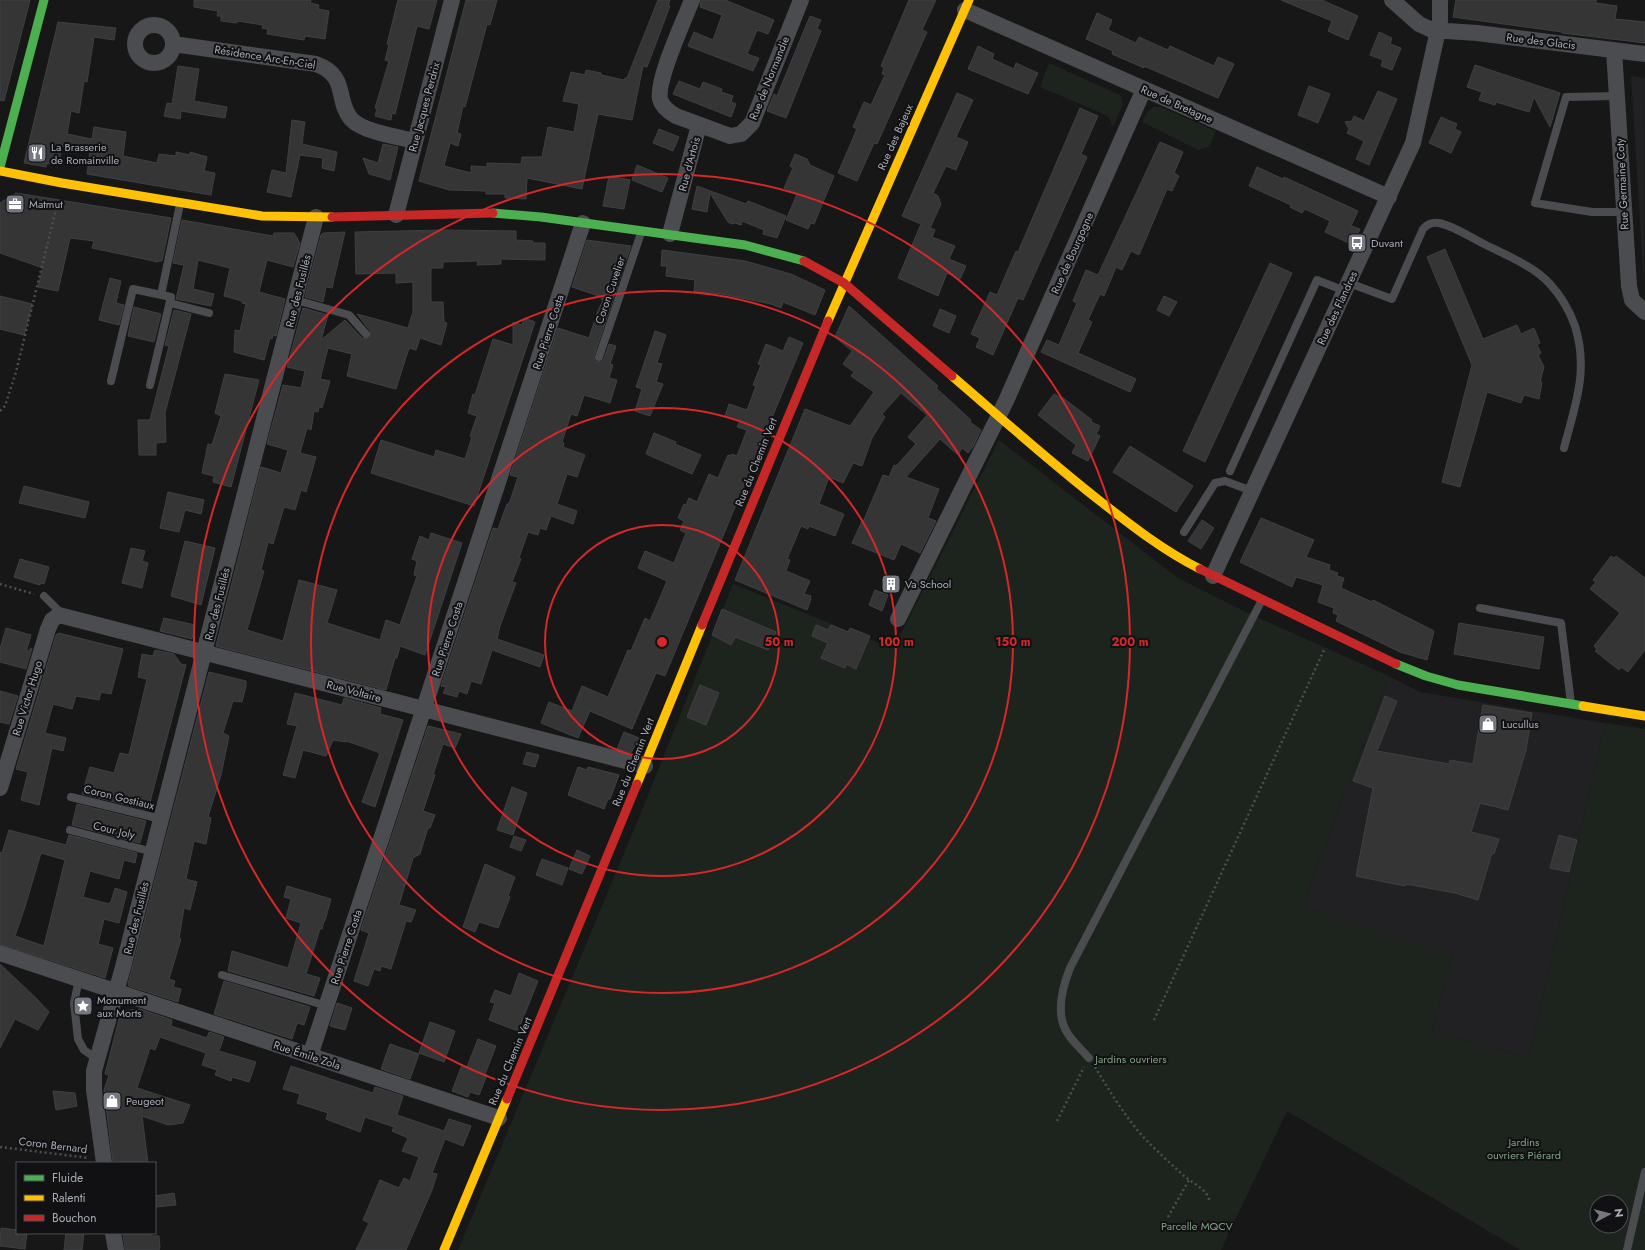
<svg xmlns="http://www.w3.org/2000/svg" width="1645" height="1250" font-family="Jost,sans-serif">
  <rect width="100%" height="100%" fill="#171717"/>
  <path fill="#212123" d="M1631 76 1645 78 1644 286Z
    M1389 676 1420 692 1605 723 1529 1058 1432 1031 1453 952 1393 938 1302 906Z"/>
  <path fill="#1d241e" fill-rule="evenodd" d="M1049 63 1120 95 1123 104 1113 127 1108 116 1040 87Z
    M1153 107H1161L1216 131 1209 147 1198 150 1142 122 1146 114Z
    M999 440 1178 578 1250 614 1389 676 1302 906 1391 937 1453 952 1432 1031 1529 1058 1605 723 1645 729V1250H1520L1287 1111 1221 1250H458L638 820 733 584 893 649ZM1597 1202H1621V1226H1597Z"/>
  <path fill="#353536" stroke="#3f4043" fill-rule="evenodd" d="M0 0H30L4 101 0 100Z
    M194 0H311L310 3 319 5 318 9 329 11 325 39 305 36 304 40 267 34 268 29 262 28 263 25 238 21 237 23 221 21V16H217L218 11 194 7Z
    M398 0H437L429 29 417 26 395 114 392 113 391 120 375 116 377 109 375 108 389 61 385 60 389 45 387 44Z
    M466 0H497L490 25 487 24 465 107 463 106 457 133 461 134 458 146 450 143 444 166 471 173V166L487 167V163L521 164 522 157H542L548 127 574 132 579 104 563 101 571 72 585 75 586 70 601 73V75L624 80 625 78H627L658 0H670L668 6H670L647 67 643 66 632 120 598 114 582 189 527 178 526 199 505 198V194H486V191L449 190 419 181Z
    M701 0H725L774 20 768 34 757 30 747 54 759 58 753 71 688 46 694 32 713 40 722 15 700 7Z
    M909 0H936L922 30 927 32 877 144 874 143 857 181 838 173 857 129 853 127 864 102 871 105 885 75 882 74 884 68 881 66Z
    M1281 0H1322L1358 16 1348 40 1328 31 1332 21Z
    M1456 0H1596V3L1617 6 1615 19 1645 22V43L1562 33V32L1453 17Z
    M1097 13 1112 20 1108 30 1136 43 1139 37 1168 50 1170 46 1214 66 1218 57 1234 64 1218 98 1144 66V68L1112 54 1113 51 1086 39Z
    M810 16 821 20 817 29 821 31 786 118 767 111 774 94 777 96Z
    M58 22 116 28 114 40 94 37 87 82 84 81 79 113 71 111 67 134 92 139 94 127 126 132 123 156 157 163 159 154 176 156V152L190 155V152L207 157 204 171 215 173 211 195 87 174 90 150 62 146 58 166 47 163 46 167 24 163Z
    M1379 32 1392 38 1390 44 1401 48 1392 70 1381 66 1383 60 1370 55Z
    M978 46 994 54 992 59 1014 69 1016 63 1038 73 1028 94 968 69Z
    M1475 65 1560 93 1550 127 1534 97 1529 112 1496 102 1495 105 1479 100 1482 92 1467 87Z
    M178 66 199 69 194 101 227 107 225 118 181 111 180 119 164 116 167 103 172 104Z
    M679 81 700 89 703 82 722 89 721 92 733 96 731 102 736 104 731 117 673 94Z
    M1309 86 1330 94 1318 123 1298 115Z
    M1378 91 1397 99 1369 165 1356 159 1364 141 1347 133 1349 129 1345 122 1352 121 1354 116 1364 121Z
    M957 93 973 100 956 137 968 142 956 170 946 166 933 193 938 196 941 204 930 228 935 230 932 237 955 246 949 259 966 266 960 279 947 273 938 296 898 278 921 224 902 216Z
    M1080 108 1098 116 1081 154 1087 157 1023 300 1018 298 993 355 976 347 980 338 971 334 990 292 997 295 1016 251 1018 252Z
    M1441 117 1457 124 1455 129 1461 132 1451 153 1429 143Z
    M292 120 305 122 302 144 337 152 334 171 322 168 323 158 300 155 291 197 267 192 272 170 286 173Z
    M659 129 679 137 673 151 653 143Z
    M1160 142 1183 152 1174 173 1179 176 1172 191 1167 189 1139 255 1131 251 1122 270 1116 267 1104 296 1100 294 1088 320 1092 322 1078 353 1136 379 1130 392 1041 352 1047 340 1059 345 1077 303 1073 301 1086 270 1098 275Z
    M383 144 398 147 390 180 369 174 363 158 378 163Z
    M795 154 807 159 810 165 834 176 814 224 811 223 808 229 786 220 797 194 784 188 793 168 790 166Z
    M637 165 668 178 662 192 632 180Z
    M1257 167 1283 179 1284 177 1358 211 1351 226 1360 229 1353 245 1325 232 1330 221 1305 209 1302 213 1290 207 1291 205 1249 186Z
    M609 176 630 180 624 209 603 206Z
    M697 186 746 204 748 201 786 216 777 238 763 234 764 230 742 221 741 225 735 223 732 224 728 222 710 193 707 212 692 209Z
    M16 193 171 218 162 261H158V262L92 248 94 241 70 238 58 291 38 287 43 268 0 253V203Z
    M182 220 273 236 274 233H294L300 243 293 267 267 260 259 292 285 299 276 336 273 335 272 339 270 338 264 360 234 352 235 330 240 331 246 304 242 303V301L224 296 230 268 198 260 193 289 214 294 211 306 176 299 184 265 173 263Z
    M444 230 516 231V240L533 241V243H545V260L501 259V264L477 265 478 261 443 262V268H431V302H443L444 322 447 323 441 345 420 338 416 350 409 348 396 389 347 376 352 354 328 348 320 379 330 381 322 408 319 407 318 412 314 411 311 430 307 428 300 453 316 457 306 492 301 490 295 510 284 507 273 544 268 542 261 570 264 571 247 630 283 641 299 580 337 590 327 623 380 640 386 620 400 625 417 576 414 575 417 561 412 559 420 536 429 540 431 533 462 543 425 655 400 646 397 658H395L386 690 216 646 261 467 281 473 288 450 267 444 283 385 301 388 305 371 287 367 303 308 328 315 321 340 345 320 362 338 365 339 369 338 371 332 357 314 408 328 413 312V282L396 283V273L356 274 355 232Z
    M345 232 332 288 326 287 323 302 305 297 321 235 323 233Z
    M587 240 631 246 594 356 595 361 600 362 604 359 609 344 616 346 610 364 613 365 609 378 617 380 610 403 584 395 577 416 571 414 562 442 564 443 563 447 585 455 577 477 567 474 557 504 577 511 573 524 551 516 546 530 540 528 538 535 528 532 519 558 521 559 512 582 516 583 500 626 497 639 544 655 540 667 492 650 481 684 471 681 467 694 459 691 457 697 443 693 446 687 441 686 493 528 498 529 507 504H509L518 477 510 475 558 328 589 338 597 313 603 300 601 299 602 297 572 287Z
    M1445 249 1483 339 1517 325 1521 334 1534 328 1540 343 1537 345 1541 353 1538 355 1544 367 1540 382H1542L1539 399 1524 395 1521 403 1487 392 1460 487 1442 482 1472 365 1427 257Z
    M662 250 745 261 791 274 825 290 815 315 783 302 781 308 771 304 741 298 717 293V295L694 292 695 280 666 276 667 266H661Z
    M1270 263 1292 273 1205 462 1183 451Z
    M110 278 121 281 116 303 124 305 119 325 99 320Z
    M0 296 32 304 24 335 0 329Z
    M1164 296 1177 302 1169 316 1157 310Z
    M849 306 938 386 936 388 971 420 970 422 981 430 973 447 968 453 962 448 958 455 940 439 906 477 939 489 928 518 936 521 920 553 901 544 894 560 852 543 862 521 863 522 883 475 889 477 894 465 896 466 916 444 908 437 927 415 901 393 882 414 885 417 872 438 862 466 853 463 843 483 829 477 819 504 844 514 835 536 809 526 808 529 801 526 787 559 790 560 786 571 810 581 804 594 811 596 810 599H811L807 610 735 580 805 409 850 426 874 392 851 376 854 372 843 364 852 351 835 337Z
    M134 307 161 314 154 342 128 336Z
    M940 309 956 316 949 333 933 326Z
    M174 310 191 314 165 413 166 442 156 443V455H139L138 420H150L169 346 165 345Z
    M524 318 535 322 474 506 371 473 381 440 434 457 436 450 465 459 472 437 470 436 477 416 468 413 473 394 475 395 493 339 513 345V322L522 325Z
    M655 331 666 335 657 363 662 364 656 382 663 384 650 416 635 411 642 389 636 387Z
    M789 337 803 343 665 676 656 673 632 729 590 711 578 738 541 723 549 702 572 711 582 686 608 697 628 650 631 651 645 618 650 621 667 581 638 568 645 551 674 563 686 533 680 530 684 521 678 518 684 504 686 505 689 498 697 502 709 474 718 478 728 455 731 456 732 454 737 456 747 430 737 427 740 421 725 416 729 404 747 410 756 386 753 385 761 365 758 364 766 344 783 351Z
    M225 374 259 380 231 487 213 482 214 476 202 473 208 444 212 445 221 416 215 413Z
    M1054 394 1061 398 1062 397 1092 420 1091 422 1100 426 1096 434 1100 436 1088 461 1072 453 1076 445 1038 415Z
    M654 433 676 442 675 444 701 455 692 474 646 454Z
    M1130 446 1193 486 1176 512 1113 472Z
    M24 486 89 502 85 518 19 503Z
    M168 492 204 500 201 514 185 510 179 532 160 528Z
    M1261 518 1314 540 1306 557 1330 565 1329 570 1338 573 1337 576 1344 578 1341 588 1372 602 1373 600 1434 631 1427 660 1400 652 1336 621 1338 615 1333 613 1334 608 1318 602 1323 585 1296 577 1292 587 1240 562Z
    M1202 520 1214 528 1201 549 1188 541Z
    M185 541 215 548 201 605 171 596Z
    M131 548 145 551 142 561 148 563 142 588 122 583Z
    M1611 556 1614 558 1616 556 1645 578V650L1628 672 1621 667 1619 670 1595 651 1597 649 1594 646 1620 613 1590 589 1596 582 1593 580Z
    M20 559 49 567 44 584 41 583 40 585 14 577Z
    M875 590 888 595 882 611 869 605Z
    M722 609 776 632 768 650 735 637 731 645 712 635Z
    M164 618 195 625 192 639 160 631Z
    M1459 623 1544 637 1539 669 1454 654Z
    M816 625 828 630 831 625 848 632 850 628 870 636 856 669 846 664 845 668 821 658 828 643 812 636Z
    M6 628 31 635 26 652 32 648 26 669 0 662V649Z
    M59 633 123 649 111 694 101 692 99 700 76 696 72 709 53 704 45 733 66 738 63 751 52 748 39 805 21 800 28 772 16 769 56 635Z
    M155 650 174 654 181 664 186 665 148 810 82 794 90 767 114 773 120 753 129 755 147 679 138 677 142 654 153 656Z
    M209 672 246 681V686L242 702 233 701 223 733 229 736 221 775 208 817 211 818 206 844 194 841 186 879 197 882 190 910 184 908 179 939H181L169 979 175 981 173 987 181 989 178 1002 129 986 128 984Z
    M700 685 719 693 706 725 687 717Z
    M0 691 18 696 9 724 0 722Z
    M295 693 342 705 344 698 381 708 380 714 403 720 375 807 362 802 380 753 364 747 346 741V742L333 740 326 756 303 750 295 778 283 775 297 726 287 724Z
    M1385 696 1397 701 1377 751 1449 764 1450 760 1473 764 1483 705 1532 713 1526 750 1508 810 1480 803 1471 832 1499 839 1494 854 1492 853 1478 900 1455 893 1406 884 1405 886 1356 876 1373 788 1353 781Z
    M428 726 461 734 455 748 443 744 433 775H435L423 811 435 815 430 828H428L420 854 413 858 399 905 416 910 411 922 406 921 391 969 381 966 380 971 374 969 368 986 354 981 369 933 361 930Z
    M624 732 639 738 631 753 617 749Z
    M527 752 539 755 535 767 523 764Z
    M578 767 587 770 588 767 619 775 610 799H608L604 809 568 795Z
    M512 787 527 793 513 835 497 830Z
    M77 804 146 821 140 843 72 825Z
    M9 830 66 845 69 835 137 853 135 863 124 860 119 879 90 871 83 897 109 904 110 902H111L115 888 127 892 119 923 104 919 98 944 113 948 105 978 0 944V852L2 853ZM41 853 65 860 44 946 15 936 24 910Z
    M1559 835 1577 840 1569 872 1550 868Z
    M514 836 526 840 521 851 510 847Z
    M577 850 590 856 582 874 569 869Z
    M542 859 568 868 562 885 536 875Z
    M485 864 515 877 508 896 510 897 498 928 479 922 475 932 463 927Z
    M287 886 331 899 325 921H324L322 929H320L306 974 320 978 314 996 228 971 232 951 288 968 301 923 286 918 291 899 284 897Z
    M0 964 37 999 49 1012 38 1030 15 1019 0 1048Z
    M519 973 538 981 518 1031 489 1020 495 1003 490 1002 495 990 511 996Z
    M224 981 310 1007 304 1025 297 1023 292 1039 214 1014Z
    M337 1003 352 1008 345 1030 330 1026Z
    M140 1009 172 1020 171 1026 207 1038 209 1032 224 1037 219 1051 256 1062 249 1082 232 1077 231 1081 215 1075 217 1070 202 1065 206 1053 160 1037 155 1050 150 1048 137 1088 190 1105 183 1123 168 1125 142 1116 148 1163H113L104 1090 109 1075 105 1074 121 1011Z
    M430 1022 455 1031 444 1062 419 1053Z
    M478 1039 496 1046 485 1074 487 1075 479 1095 470 1092 468 1097 452 1091 462 1065 467 1067Z
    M390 1044 419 1054 410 1079 381 1069Z
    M291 1066 373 1093 375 1087 403 1096 397 1115 444 1131 449 1119 471 1126 463 1146 445 1139 432 1173 437 1174 432 1190 406 1250H356L369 1223 363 1220 380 1180 399 1188 404 1178 410 1181 419 1157 402 1151 408 1138 392 1131 394 1127 365 1117 360 1132 326 1119 328 1113 297 1103 300 1094 283 1089Z
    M53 1091 75 1093 77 1106 56 1110Z
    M174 1193 176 1205 155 1207V1196Z
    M1 1228 17 1230V1233H27L25 1249 0 1246Z
    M66 1233H84L82 1250H64Z
    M123 1233H150L151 1236H159L160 1248 159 1250H125Z"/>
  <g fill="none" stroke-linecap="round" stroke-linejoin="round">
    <path stroke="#4d4e52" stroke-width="2.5" stroke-dasharray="2 3" stroke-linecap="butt" d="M0 411 5 406 16 372 58 201
      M0 584 34 594
      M1154 1020 1324 650
      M1095 1067C1110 1092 1126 1118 1146 1140 1158 1152 1171 1164 1184 1176 1192 1183 1211 1191 1209 1203
      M1057 1121 1084 1067
      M0 1147 89 1158
      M1168 1217 1189 1180"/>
    <path stroke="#4b4c50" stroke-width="8" d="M1617 96 1566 97 1535 203 1592 212H1624
      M1349 283 1392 299 1423 229C1427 224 1432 222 1439 223 1453 226 1467 235 1480 242 1503 254 1533 265 1550 284 1561 296 1570 312 1575 326 1589 371 1575 405 1564 448
      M161 295 180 204
      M296 300 349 315 366 334
      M170 303 209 313
      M599 357 641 233
      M111 381 133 289 171 297 150 385
      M1230 471 1317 280 1345 291
      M1184 532 1215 483 1225 481 1252 491
      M44 596 63 615
      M1480 608 1561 623 1571 703
      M71 797 161 819
      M70 830 153 852
      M222 975 327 1006
      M79 979 74 1003 78 1039 84 1050 97 1059
      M1089 1058C1082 1050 1074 1043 1068 1034 1055 1015 1062 988 1070 968L1262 600
      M1627 1250 1645 1172"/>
    <path stroke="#4b4c50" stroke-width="16" d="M692 0C684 21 656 80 660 99 662 107 669 112 676 116L730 136 741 134 752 123 801 0
      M1392 0 1419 24 1432 30 1477 33 1645 54
      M965 10 1389 197
      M135 44a19 19 0 1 1 38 0a19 19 0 1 1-38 0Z
      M173 44 316 64C349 76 335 100 351 119 363 132 398 137 415 141
      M1614 50 1629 286 1632 300 1645 312
      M396 215 452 0
      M670 234 699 125
      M1213 576 1413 143 1440 21V0
      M898 619 1006 401 1144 89
      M0 788 48 629 52 620 59 615 645 766
      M0 953 499 1118
      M310 1056 583 223
      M104 1163 94 1090V1071L123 967 316 217
      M113 1233 116 1250"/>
    <path stroke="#4caf50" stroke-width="9" d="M0 167 44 0
      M493 213 541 217 745 245 804 261
      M1396 664 1426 676 1458 685 1583 706"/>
    <path stroke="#ffc107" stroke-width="9" d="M0 171 62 183 262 216 332 217
      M828 321 969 0
      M952 376C1001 418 1049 461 1100 501 1132 526 1164 551 1200 569
      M1583 706 1645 716
      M637 784 702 625
      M444 1250 507 1099"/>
    <path stroke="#c62828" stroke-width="9" d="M332 217 493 213
      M804 261 844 283 952 376
      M1200 569 1396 664
      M702 625 828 321
      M507 1099 637 784"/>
  </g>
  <g fill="none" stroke="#d62828" stroke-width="2">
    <circle cx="662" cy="642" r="117"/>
    <circle cx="662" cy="642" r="234"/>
    <circle cx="662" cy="642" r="351"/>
    <circle cx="662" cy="642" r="468"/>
  </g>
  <defs>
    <g id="restaurant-square" transform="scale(1)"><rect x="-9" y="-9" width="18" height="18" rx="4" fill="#757880" stroke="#111113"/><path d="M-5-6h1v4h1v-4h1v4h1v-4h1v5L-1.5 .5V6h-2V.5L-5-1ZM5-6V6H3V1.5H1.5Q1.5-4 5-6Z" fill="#fff"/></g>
    <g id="office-square" transform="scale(1)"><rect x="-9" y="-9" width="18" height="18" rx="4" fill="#757880" stroke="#111113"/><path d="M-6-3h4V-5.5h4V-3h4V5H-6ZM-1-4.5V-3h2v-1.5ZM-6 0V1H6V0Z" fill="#fff"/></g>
    <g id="bus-square" transform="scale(1)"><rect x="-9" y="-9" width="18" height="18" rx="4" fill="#757880" stroke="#111113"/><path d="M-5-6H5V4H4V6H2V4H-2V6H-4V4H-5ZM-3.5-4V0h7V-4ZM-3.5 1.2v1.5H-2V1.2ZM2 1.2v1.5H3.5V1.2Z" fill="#fff"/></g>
    <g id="building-square" transform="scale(1)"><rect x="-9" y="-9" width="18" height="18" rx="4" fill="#757880" stroke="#111113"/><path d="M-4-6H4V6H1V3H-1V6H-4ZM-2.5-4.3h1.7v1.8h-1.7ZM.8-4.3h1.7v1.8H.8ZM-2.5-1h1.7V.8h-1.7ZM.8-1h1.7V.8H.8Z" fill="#fff"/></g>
    <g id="shop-square" transform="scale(1)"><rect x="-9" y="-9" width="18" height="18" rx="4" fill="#757880" stroke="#111113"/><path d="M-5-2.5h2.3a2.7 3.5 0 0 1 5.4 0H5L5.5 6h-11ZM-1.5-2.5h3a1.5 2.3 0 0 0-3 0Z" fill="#fff"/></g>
    <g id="sight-square" transform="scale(1)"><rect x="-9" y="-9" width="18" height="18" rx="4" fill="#757880" stroke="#111113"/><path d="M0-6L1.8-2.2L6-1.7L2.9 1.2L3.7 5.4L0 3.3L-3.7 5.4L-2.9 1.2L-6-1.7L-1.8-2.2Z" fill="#fff"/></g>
  </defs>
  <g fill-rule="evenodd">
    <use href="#restaurant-square" x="37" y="153"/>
    <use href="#office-square" x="15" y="204"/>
    <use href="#bus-square" x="1357" y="243"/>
    <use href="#building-square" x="891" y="584"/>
    <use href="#shop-square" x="1488" y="724"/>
    <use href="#sight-square" x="83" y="1006"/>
    <use href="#shop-square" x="112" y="1101"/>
  </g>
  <g text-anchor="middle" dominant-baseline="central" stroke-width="4" stroke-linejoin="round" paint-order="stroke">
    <g font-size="11" fill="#a8adb8" stroke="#111113">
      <text transform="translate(1541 41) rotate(7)">Rue des Glacis</text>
      <text transform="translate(265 57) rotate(9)">Résidence Arc-En-Ciel</text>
      <text transform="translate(769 78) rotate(-68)">Rue de Normandie</text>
      <text transform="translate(1177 104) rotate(24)">Rue de Bretagne</text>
      <text transform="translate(424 107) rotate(-75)">Rue Jacques Perdrix</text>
      <text transform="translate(895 137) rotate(-66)">Rue des Bajeux</text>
      <text transform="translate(689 164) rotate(-75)">Rue d'Artois</text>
      <text transform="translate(1622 184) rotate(-93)">Rue Germaine Coty</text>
      <text transform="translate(1072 253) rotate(-66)">Rue de Bourgogne</text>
      <text transform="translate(610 290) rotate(-71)">Coron Cuvelier</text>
      <text transform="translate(298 291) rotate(-76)">Rue des Fusillés</text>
      <text transform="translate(1337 308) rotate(-65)">Rue des Flandres</text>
      <text transform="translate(548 332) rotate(-72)">Rue Pierre Costa</text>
      <text transform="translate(756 462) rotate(-68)">Rue du Chemin Vert</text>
      <text transform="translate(217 604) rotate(-76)">Rue des Fusillés</text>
      <text transform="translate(447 639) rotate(-72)">Rue Pierre Costa</text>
      <text transform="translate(354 691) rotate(15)">Rue Voltaire</text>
      <text transform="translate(27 698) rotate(-73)">Rue Victor Hugo</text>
      <text transform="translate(633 762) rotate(-68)">Rue du Chemin Vert</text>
      <text transform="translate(119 797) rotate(14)">Coron Gostiaux</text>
      <text transform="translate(114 830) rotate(14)">Cour Joly</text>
      <text transform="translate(136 918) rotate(-76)">Rue des Fusillés</text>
      <text transform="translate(346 947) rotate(-72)">Rue Pierre Costa</text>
      <text transform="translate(307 1055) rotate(18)">Rue Émile Zola</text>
      <text transform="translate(510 1061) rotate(-67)">Rue du Chemin Vert</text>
      <text transform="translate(53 1145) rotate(7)">Coron Bernard</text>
    </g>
    <g font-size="11" fill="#a8adb8" stroke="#111113" text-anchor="start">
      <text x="51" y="147">La Brasserie<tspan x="51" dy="13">de Romainville</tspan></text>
      <text x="29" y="204">Matmut</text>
      <text x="1371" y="243">Duvant</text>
      <text x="905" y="584">Va School</text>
      <text x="1502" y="724">Lucullus</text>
      <text x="97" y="1000">Monument<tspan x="97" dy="13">aux Morts</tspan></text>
      <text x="126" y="1101">Peugeot</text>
    </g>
    <g font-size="11" fill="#7fa381" stroke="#111113">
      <text x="1131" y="1059">Jardins ouvriers</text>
      <text x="1524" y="1142">Jardins<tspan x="1524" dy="13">ouvriers Piérard</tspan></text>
      <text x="1197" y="1226">Parcelle MQCV</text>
    </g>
  </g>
  <circle cx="662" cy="642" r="6" fill="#d62828" stroke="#111113" stroke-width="2"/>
  <g font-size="12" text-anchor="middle" font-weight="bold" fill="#d62828" stroke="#111113" stroke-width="4" stroke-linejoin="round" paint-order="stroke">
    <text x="779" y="646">50 m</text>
    <text x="896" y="646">100 m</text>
    <text x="1013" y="646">150 m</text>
    <text x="1130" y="646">200 m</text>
  </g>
  <rect x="16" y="1162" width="140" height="72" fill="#111113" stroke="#4d4f55"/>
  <rect x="24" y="1175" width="20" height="6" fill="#4caf50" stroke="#4d4f55"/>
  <text x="52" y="1182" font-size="12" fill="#a8adb8">Fluide</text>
  <rect x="24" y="1195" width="20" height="6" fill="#ffc107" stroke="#4d4f55"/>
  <text x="52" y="1202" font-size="12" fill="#a8adb8">Ralenti</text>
  <rect x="24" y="1215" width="20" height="6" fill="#c62828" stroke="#4d4f55"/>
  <text x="52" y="1222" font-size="12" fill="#a8adb8">Bouchon</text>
  <g transform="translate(1609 1214) rotate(83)"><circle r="19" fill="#111113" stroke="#4d4f55"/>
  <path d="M0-3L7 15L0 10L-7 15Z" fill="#757880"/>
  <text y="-6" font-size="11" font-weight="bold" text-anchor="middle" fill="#a8adb8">N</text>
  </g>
</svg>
